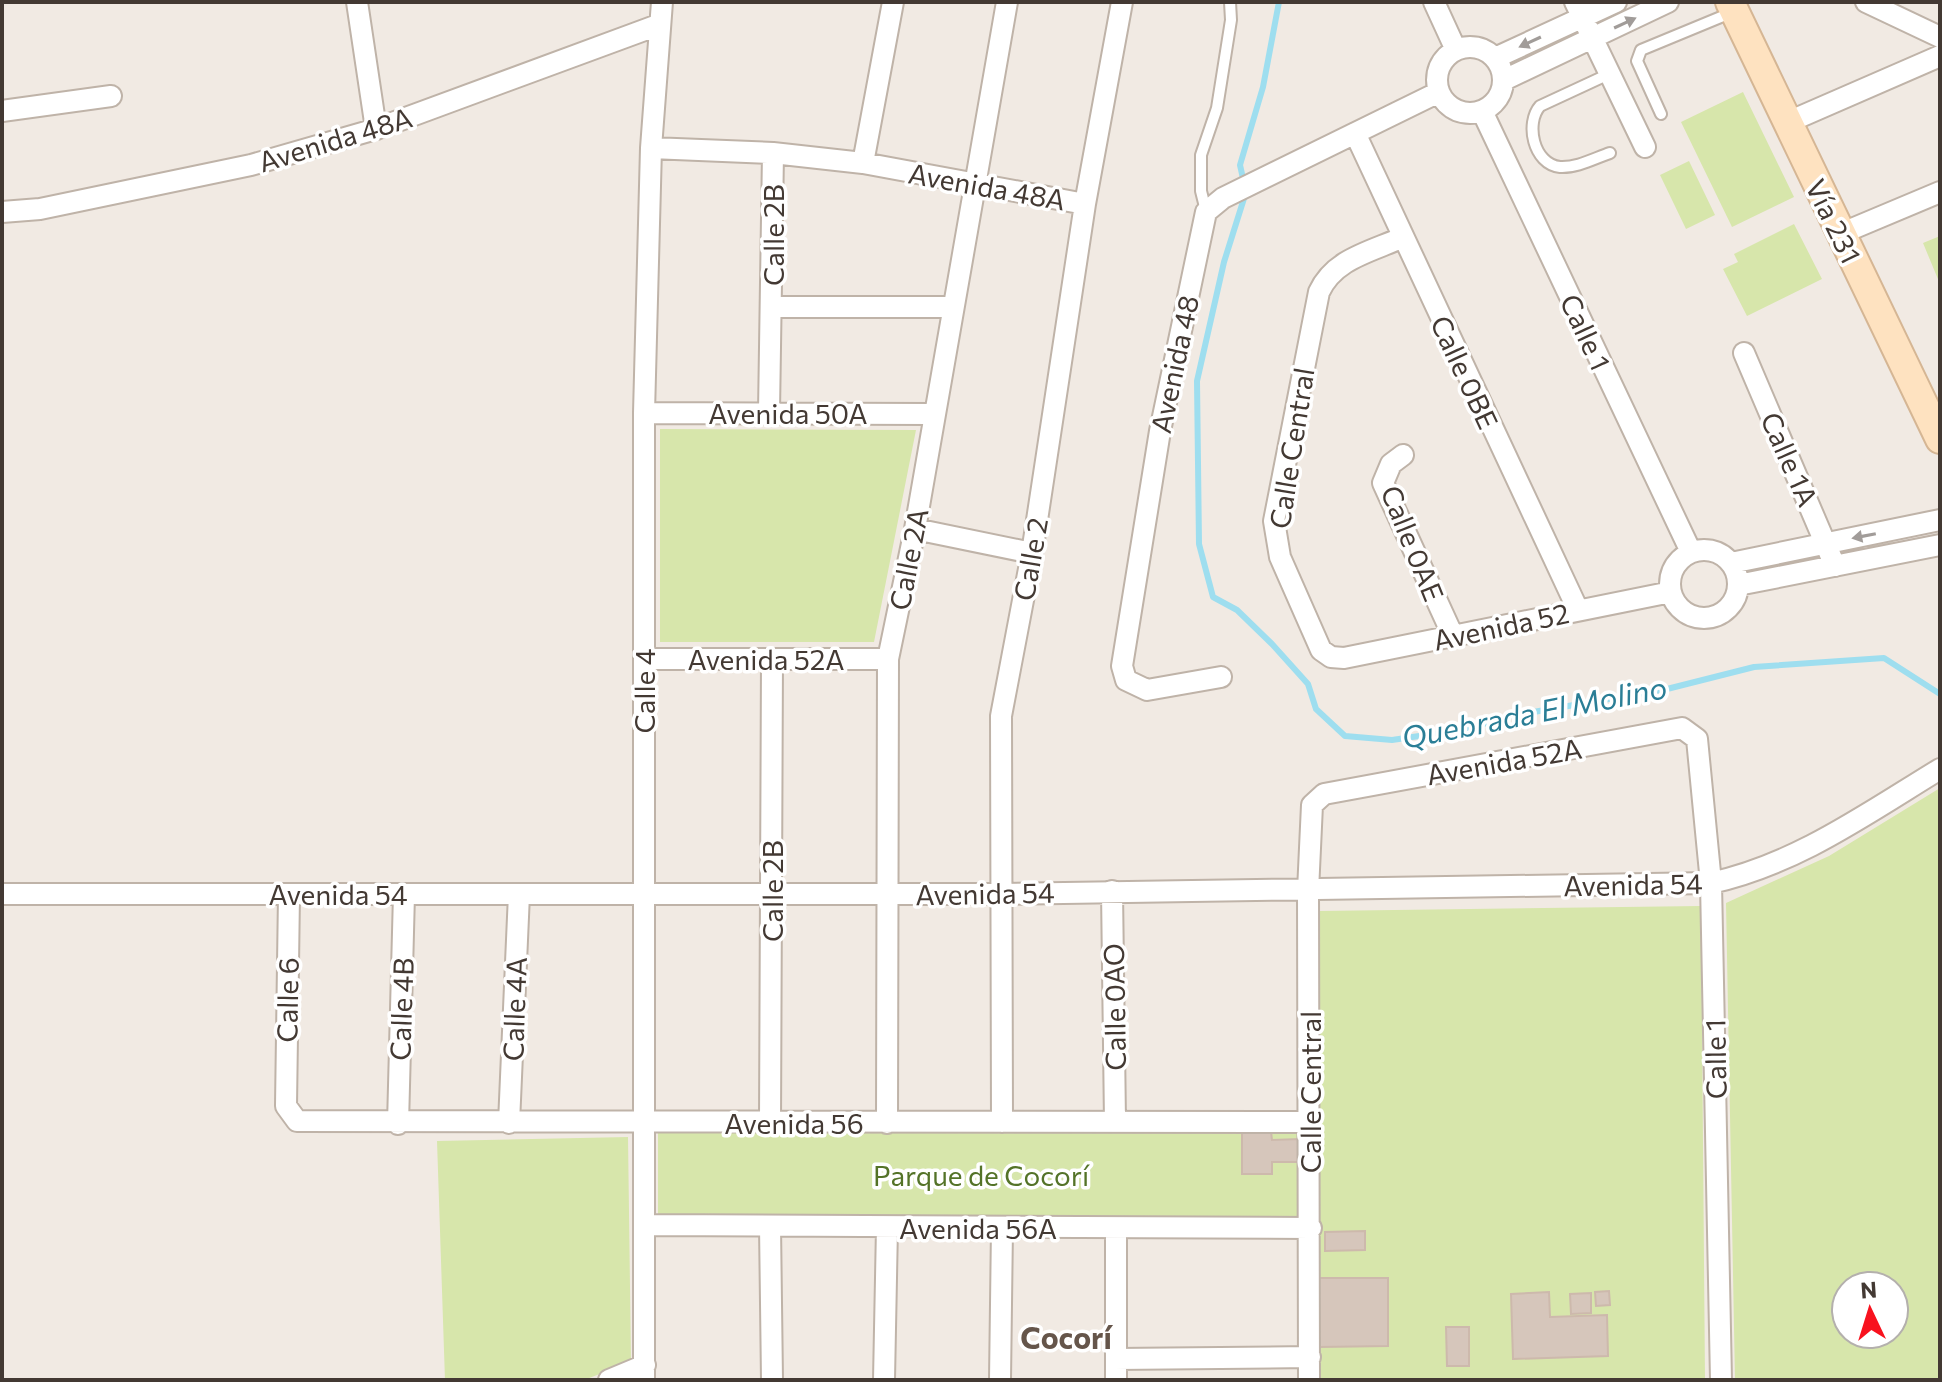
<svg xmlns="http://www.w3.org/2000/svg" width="1942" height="1382" font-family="Commissioner,sans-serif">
  <rect width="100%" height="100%" fill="#f1eae3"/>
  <path fill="#d7e6ab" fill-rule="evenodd" d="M1743 92 1794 197 1732 227 1681 122Z
    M1689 161 1715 215 1686 229 1660 175Z
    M1794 224 1822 279 1747 316 1723 269 1738 262 1734 254Z
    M1940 236V284L1923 243Z
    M660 429 916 430 874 642H660Z
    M1940 788V1380H1735L1726 903 1829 856ZM1846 1286H1894V1334H1846Z
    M1701 906 1705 1380H1320V1347L1388 1346V1278H1319V911ZM1446 1327H1469V1366H1447Z
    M658 1129H1304L1302 1222 658 1221Z
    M628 1137 631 1362 584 1380H445L437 1141Z"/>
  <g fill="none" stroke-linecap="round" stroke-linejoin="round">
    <path stroke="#9edeef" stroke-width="6" d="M1279 2 1263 87 1240 165 1246 192 1224 262 1197 381 1199 544 1213 597 1237 610 1272 644 1308 684 1316 709 1345 736 1392 740 1467 729 1510 716 1667 689 1754 667 1884 658 1940 694"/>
  </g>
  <path fill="#d6c6bb" stroke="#cdb9ac" stroke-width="2" d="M1271 1131 1272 1140 1300 1139 1301 1162H1272V1174H1242V1132Z
    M1365 1231V1250L1325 1251V1232Z
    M1319 1278H1388V1346L1320 1347Z
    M1609 1291 1610 1305 1596 1306 1595 1292Z
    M1549 1292 1550 1317 1607 1315 1608 1356 1513 1359 1511 1294Z
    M1591 1293V1313L1571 1314 1570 1294Z
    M1446 1327H1469V1366H1447Z"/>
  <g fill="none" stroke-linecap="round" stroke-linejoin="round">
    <g stroke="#bfb3a8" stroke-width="14">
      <path id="lane" d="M1609 74 1540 106C1525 123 1533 164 1560 167 1577 168 1595 158 1610 153
        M1661 114 1637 61 1641 50 1733 12
        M1206 211 1201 191V155L1217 108 1231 20 1230 2"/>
    </g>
    <g stroke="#bfb3a8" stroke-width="24">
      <path id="street" d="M357 2 376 129
        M1434 2 1456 50
        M1575 2 1645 147
        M1866 2 1940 37
        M1437 80a33 33 0 1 1 66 0a33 33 0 1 1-66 0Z
        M1495 58 1616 2
        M1504 80 1668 2
        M2 111 111 96
        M1482 111 1691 552
        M1786 123 1940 56
        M1355 133 1578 610
        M651 148 773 153 863 163 1085 204
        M863 163 893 2
        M2 212 40 209 251 165 376 129 658 25
        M1840 234 1940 192
        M1401 238C1370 252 1334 259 1319 292L1274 521 1280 557 1321 650 1331 657 1344 658 1671 592
        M772 307H952
        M1744 353 1835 566
        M769 412 773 153
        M644 413 933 414
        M1403 455 1391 464 1383 483 1453 636
        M915 529 1032 553
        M1670 584a34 34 0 1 1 68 0a34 34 0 1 1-68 0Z
        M1731 563 1940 520
        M1738 585 1940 545
        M644 659H888
        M1221 677 1147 690 1126 680 1122 666 1160 431 1206 212 1223 198 1439 92
        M1112 891 1115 1122
        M2 894H1000L1711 883C1797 864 1866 814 1940 769
        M289 894 286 1106 297 1121 1310 1122
        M1002 1122 1001 716 1032 553 1085 204 1122 2
        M509 1123 519 894
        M770 1123 772 659
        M887 1123 888 659 915 529 1007 2
        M398 1124 404 894
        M645 1225 1311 1228
        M770 1226 772 1380
        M1116 1229V1380
        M1116 1359 1310 1357
        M609 1380 645 1365
        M644 1380V413L651 148 662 2
        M884 1380 887 1227
        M1000 1380 1002 1228
        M1309 1380 1308 891 1312 805 1324 794 1682 728 1697 739 1711 883 1721 1380"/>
    </g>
    <g stroke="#d5b694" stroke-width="32">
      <path id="secondary" d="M1730 2 1940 439"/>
    </g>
    <use href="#lane" stroke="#fff" stroke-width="10"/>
    <use href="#street" stroke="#fff" stroke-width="20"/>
    <use href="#secondary" stroke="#fee2c0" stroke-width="28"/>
  </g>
  <defs><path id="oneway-solid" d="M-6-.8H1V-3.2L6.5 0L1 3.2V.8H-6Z" transform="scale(2)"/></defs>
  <g fill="#a19c99">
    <use href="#oneway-solid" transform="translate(1625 23) rotate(-25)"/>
    <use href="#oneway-solid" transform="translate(1530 42) rotate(155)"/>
    <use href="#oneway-solid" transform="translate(1864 536) rotate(169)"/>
  </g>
  <g text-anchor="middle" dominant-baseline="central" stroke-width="7" stroke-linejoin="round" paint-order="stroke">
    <g font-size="28" fill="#433933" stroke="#fff">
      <text transform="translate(335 139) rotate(-17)">Avenida 48A</text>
      <text transform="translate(987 186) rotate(10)">Avenida 48A</text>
      <text transform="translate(1834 221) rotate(64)">Vía 231</text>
      <text transform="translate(773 235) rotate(-90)">Calle 2B</text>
      <text transform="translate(1586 332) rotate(65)">Calle 1</text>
      <text transform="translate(1174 364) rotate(-78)">Avenida 48</text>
      <text transform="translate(1465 372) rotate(65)">Calle 0BE</text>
      <text x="788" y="413">Avenida 50A</text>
      <text transform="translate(1291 448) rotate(-81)">Calle Central</text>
      <text transform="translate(1790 459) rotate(66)">Calle 1A</text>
      <text transform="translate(1413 543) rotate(68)">Calle 0AE</text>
      <text transform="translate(908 559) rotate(-79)">Calle 2A</text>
      <text transform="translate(1030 559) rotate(-80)">Calle 2</text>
      <text transform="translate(1501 626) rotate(-12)">Avenida 52</text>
      <text x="766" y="659">Avenida 52A</text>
      <text transform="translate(644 691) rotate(-90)">Calle 4</text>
      <text transform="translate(1504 761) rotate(-10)">Avenida 52A</text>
      <text transform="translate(1633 884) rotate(-1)">Avenida 54</text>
      <text transform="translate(772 891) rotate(-90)">Calle 2B</text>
      <text transform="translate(985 893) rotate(-1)">Avenida 54</text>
      <text x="338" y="894">Avenida 54</text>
      <text transform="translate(287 1000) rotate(-89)">Calle 6</text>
      <text transform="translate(1114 1007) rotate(-91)">Calle 0AO</text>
      <text transform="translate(401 1009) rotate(-88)">Calle 4B</text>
      <text transform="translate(514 1009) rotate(-88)">Calle 4A</text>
      <text transform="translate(1715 1059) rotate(-91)">Calle 1</text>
      <text transform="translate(1310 1092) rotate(-90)">Calle Central</text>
      <text x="794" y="1123">Avenida 56</text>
      <text x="978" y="1228">Avenida 56A</text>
    </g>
    <g font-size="28" fill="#547328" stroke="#fff">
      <text x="981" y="1175">Parque de Cocorí</text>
    </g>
    <g font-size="30" font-style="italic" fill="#2a7e96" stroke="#fff">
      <text transform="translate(1534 711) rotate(-11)">Quebrada El Molino</text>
    </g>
    <g font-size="30" font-weight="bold" fill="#65554a" stroke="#fff">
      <text x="1066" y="1336">Cocorí</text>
    </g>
  </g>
  <rect width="1942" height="1382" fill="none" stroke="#433933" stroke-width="8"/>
  <g transform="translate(1870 1310) rotate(356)"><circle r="38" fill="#ffffff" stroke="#b4b0ad" stroke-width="2"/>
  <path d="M0-6L14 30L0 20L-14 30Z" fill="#f8121e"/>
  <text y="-12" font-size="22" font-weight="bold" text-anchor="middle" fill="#433933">N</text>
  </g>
</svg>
